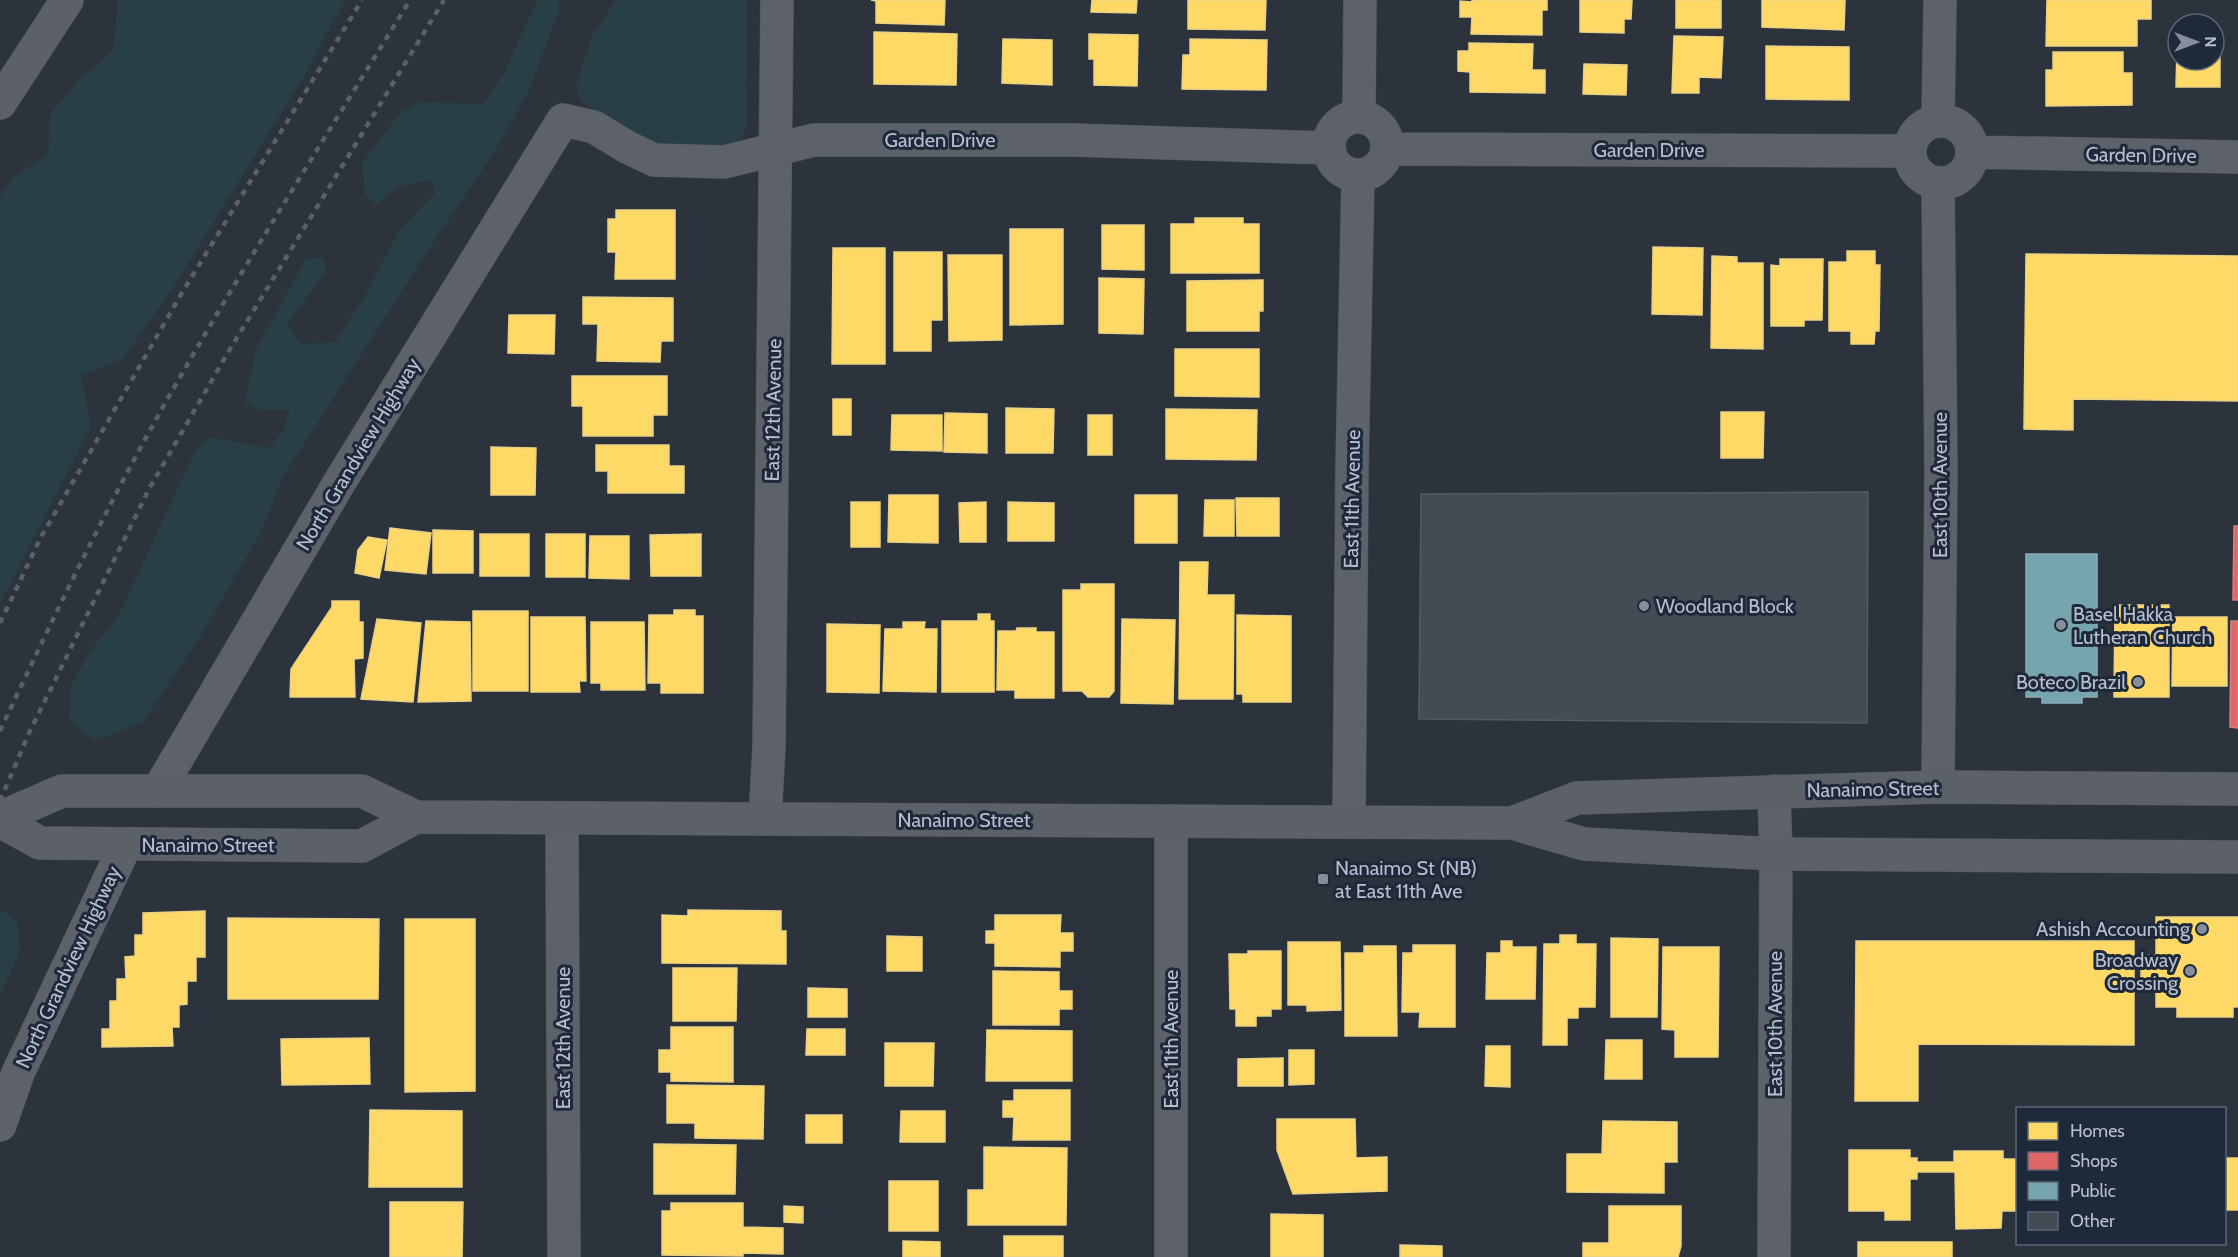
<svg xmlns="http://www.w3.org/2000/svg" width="2238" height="1257" font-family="Cabin,sans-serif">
  <rect width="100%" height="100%" fill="#2c333d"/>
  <path fill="#283f45" d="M118 0H345L306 73 173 288 122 360 81 375 91 427 0 604V197L12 178 48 154 50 114 79 80 113 51Z
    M540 0H558L560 8 528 93 492 156 440 232 282 478 262 530 199 639 143 722 94 741 69 720 71 686 91 650 118 617 194 453 209 437 268 448 284 431 289 409 260 411 245 402 256 349 306 259 321 257 326 262 324 274 287 324 301 344 335 342 363 299 399 231 435 193 432 180 399 186 377 205 365 194 362 163 400 113 421 102 483 104 503 75 537 1Z
    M616 0H747L746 128 739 142 695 155 634 141 580 100 576 86 592 36Z
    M0 911 6 912 18 923 20 951 0 995Z"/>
  <path fill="#ffd966" stroke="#e9d185" stroke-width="1.5" d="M871 0H945L944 25 876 23V1Z
    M1092 0H1137L1136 13 1091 12Z
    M1188 0H1266L1265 30 1188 29Z
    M1472 0H1547V10H1542V35L1471 34 1472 17H1460V1L1472 2Z
    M1580 0H1632L1631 19H1624V33L1580 32Z
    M1676 0H1721V28H1676Z
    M1762 0H1845L1844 30 1762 27Z
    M2047 0H2151V19H2137V46H2046Z
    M874 32 957 34 956 85 874 84Z
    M1089 34 1138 35 1137 86 1094 85V59H1089Z
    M1674 36 1723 37 1721 78 1699 77V93H1672Z
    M1003 39 1052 40V85L1002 83Z
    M1190 39 1267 40 1266 90 1182 89 1183 55H1190Z
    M1469 43 1533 44 1532 70H1545V93L1470 92V72L1458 71V51H1469Z
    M1766 46 1849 47V100L1766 99Z
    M2177 50 2178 60H2214V50H2220V87H2176Z
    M2053 52H2123V73H2132V105L2046 106V70H2053Z
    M1584 64 1627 65 1626 95 1583 94Z
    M616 210H675V279H615L616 252H608V219H616Z
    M1195 218H1243V224H1259V273H1171V224H1195Z
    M1102 225H1144V270L1102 269Z
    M1010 229H1063V324L1010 325Z
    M1653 247 1703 248 1702 315 1652 314Z
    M833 248H885V364H832Z
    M1847 251H1875V265H1880L1879 331H1875L1874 344H1851V331H1829V262H1847Z
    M894 252H942V320H931V351H894Z
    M2026 254 2238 256V401L2073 399V430L2024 429Z
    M948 255H1002V340L949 341Z
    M1712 256 1737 257V263H1763V349L1711 348Z
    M1780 259H1823L1822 320H1804V326H1771V265L1780 266Z
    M1099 278 1144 279 1143 334 1099 333Z
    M1263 280V311H1259V331H1187V281Z
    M583 297 673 298V341H661L660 362 597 361 598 324H583Z
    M509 315H555L554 354 508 353Z
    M1175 349H1259V397L1175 396Z
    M572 376H667V415H653V436H583V406H572Z
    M833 399H851V435H833Z
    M1006 408 1054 409 1053 453H1006Z
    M1166 409 1257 410 1256 460 1166 459Z
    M1721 412H1764L1763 458H1721Z
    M945 413 987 414V453L944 452Z
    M892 415H942V451L891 450Z
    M1088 415H1112V455H1088Z
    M596 445H669V466H684V493H608V471H596Z
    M491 447 536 448 535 495H491Z
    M889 495H938V543L888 542Z
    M1135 495H1177V543H1135Z
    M1236 498H1279V536H1237Z
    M1205 500H1234V536H1204Z
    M851 502H880V547H851Z
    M986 502V542H960L959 503Z
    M1008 502 1054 503V541H1008Z
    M390 528 431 533 426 574 385 570Z
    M433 530 473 531V573H433Z
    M480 534H529V576H480Z
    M546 534H585V577H546Z
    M701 534V576H651L650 535Z
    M590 536H629V579L589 578Z
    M368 537 387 540 379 578 355 573 358 550Z
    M1180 562H1208L1207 595H1234L1233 699H1179Z
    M1081 584H1114V691L1109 697H1088L1082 691H1063V590H1081Z
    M332 601H359V622H363V658L354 659 355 697H290L291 669 332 607Z
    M2115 605H2169V697H2114Z
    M674 610H695V616H703V693H661V683H648L649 615H674Z
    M473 611H528V691H473Z
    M978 614H990V621H994V692H942V621H978Z
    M1237 615 1291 616V702H1243V694H1237Z
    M531 617H585L586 681H579L580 692H531Z
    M2173 617H2227V686H2172Z
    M377 619 421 623 413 702 361 699Z
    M1122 619 1175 620 1173 704 1121 703Z
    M426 621 470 622 471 701 418 702Z
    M591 622H644L645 690H601V683H591Z
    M903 622H925L924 629H937L936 692 883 691 885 629H903Z
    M827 624 880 625 879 693 827 692Z
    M1017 628H1036V632H1054V698H1015V690H997L998 631H1016Z
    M688 910 781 911V931H786V964L662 963V915L688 916Z
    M205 911V957H196V981H187V1004L179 1005V1027H172L173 1046 102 1047V1029H110V1001H117V979H126L125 957 135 956V935H143V913Z
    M995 915H1061L1060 933H1073V951H1060V967L995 966V943H986V931H995Z
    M2156 917H2238V1007H2233V1017H2177V1007H2156V987H2141V955H2156Z
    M228 918 379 919 378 999H228Z
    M405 919H475V1091L405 1092Z
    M1560 935H1576V944H1596L1595 1007H1578V1018H1567V1045H1543L1544 944H1560Z
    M887 936 922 937V971H887Z
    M1611 938 1658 939 1657 1017H1611Z
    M1501 941H1512V947H1536L1535 999H1486L1487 953H1501Z
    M1856 941H2134V1045L1918 1044V1101H1855Z
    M1288 942H1340L1341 1010 1307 1011V1005H1288Z
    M1413 945H1455V1027H1419L1420 1012H1402L1403 953H1413Z
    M1364 946H1396L1397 1036H1345V953H1364Z
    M1663 947H1719L1718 1057H1675V1030L1662 1029Z
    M1248 951H1281V1009H1271V1016H1256V1026H1236V1009H1230L1229 954H1248Z
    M673 968H737L736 1021H673Z
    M993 971 1059 972V991H1072V1009H1059V1025H993Z
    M808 988 847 989V1017H808Z
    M671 1027H733V1082L671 1081V1072H659V1050H671Z
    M807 1029H845V1055H806Z
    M987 1030 1072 1031V1081H986Z
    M369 1038 370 1084 282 1085 281 1039Z
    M1606 1040H1642V1079H1605Z
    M885 1043H934L933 1086H885Z
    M1486 1046H1510V1087L1485 1086Z
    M1289 1050H1314V1084L1289 1085Z
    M1283 1058V1086H1238V1059Z
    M667 1085 764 1086 763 1139 695 1138V1123H667Z
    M1014 1090H1070V1140H1013L1014 1117H1003V1101H1014Z
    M370 1110 462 1111V1187H369Z
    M901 1111H945V1142H900Z
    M806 1115H842V1143H806Z
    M1277 1119H1355L1356 1158 1387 1157V1191L1293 1194 1277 1150Z
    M1603 1121 1677 1122V1162H1664V1193L1567 1192V1154H1602Z
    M654 1144 736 1145 735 1194H654Z
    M984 1147 1067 1148 1066 1225H968V1190H984Z
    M1849 1150H1910V1158H1917V1162H1954V1151H2003V1159H2018V1211H2002L2001 1228 1956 1229 1955 1172H1917V1179H1910V1220H1885V1211H1849Z
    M2224 1158H2238V1210H2224Z
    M889 1181H938V1231H889Z
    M390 1202H463L462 1257H390Z
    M671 1203H743V1227L783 1228V1254L743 1253V1256L662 1255V1211H671Z
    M784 1206 803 1207V1223L784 1222Z
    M1609 1206H1681V1246L1678 1257H1583V1243H1609Z
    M1271 1214 1323 1215V1257H1271Z
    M1004 1236H1063V1257H1004Z
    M903 1241 940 1242V1257H903Z
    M1858 1242H1952V1257H1858Z
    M1400 1245 1442 1246V1257H1400Z"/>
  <path fill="#e06666" stroke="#d48185" stroke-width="1.5" d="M2234 526H2238V600H2233Z
    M2231 621H2238V728L2230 727Z"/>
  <path fill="#76a5af" stroke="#8aadb8" stroke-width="1.5" d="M2026 554H2097V697H2082V703H2042V697H2026Z"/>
  <path fill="#454b54" stroke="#545b65" stroke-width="1.5" d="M1868 492 1867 723 1419 719 1421 494Z"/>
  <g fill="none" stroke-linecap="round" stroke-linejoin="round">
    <g stroke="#494e56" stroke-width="34">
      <path id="street" d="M1329 146a29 29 0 1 1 58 0a29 29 0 1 1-58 0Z
        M1359 117 1360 0
        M1910 152a31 31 0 1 1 62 0a31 31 0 1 1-62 0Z
        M1938 121 1940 0
        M1388 149 1910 151
        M1972 152 2238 157
        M1938 183 1941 470 1938 787
        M158 791 339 483 563 120 594 127 627 147 654 160 724 162 814 140H1072L1329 148
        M1774 791 1776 854 1774 1257
        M562 819 564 1257
        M765 819 769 747 777 0
        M1171 821V1257
        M1349 822 1352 469 1358 176
        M0 1125 18 1073 126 844"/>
    </g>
    <g stroke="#494e56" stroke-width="34">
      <path id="secondary" d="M0 103 67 0
        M0 818 62 791H362L416 817 1512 823 1584 844 1776 854 2238 857
        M0 821 40 843 362 846 416 817
        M1512 823 1577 798 1938 787 2238 789"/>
    </g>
    <use href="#street" stroke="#5d626a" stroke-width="33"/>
    <use href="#secondary" stroke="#5b6069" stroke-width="33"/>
    <path stroke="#5b6068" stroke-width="4.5" stroke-dasharray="6 6" stroke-linecap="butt" d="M0 623 40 539 183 291 362 0
      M0 731C51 622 104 512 163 407 241 269 327 135 410 0
      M0 801 29 733 149 489 230 349 444 0"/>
  </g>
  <g fill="#868e9b" stroke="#1e293a" stroke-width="2">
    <circle cx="1644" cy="606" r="6"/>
    <circle cx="2061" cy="625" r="6"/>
    <circle cx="2138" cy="682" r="6"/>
    <rect x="1317" y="873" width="12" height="12" rx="3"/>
    <circle cx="2202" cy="929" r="6"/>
    <circle cx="2190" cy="971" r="6"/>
  </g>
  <g text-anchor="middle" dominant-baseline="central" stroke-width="6" stroke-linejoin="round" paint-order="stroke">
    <g font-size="20" fill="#b7bfce" stroke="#1e293a">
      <text x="940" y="140">Garden Drive</text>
      <text x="1649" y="150">Garden Drive</text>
      <text transform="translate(2141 155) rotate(1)">Garden Drive</text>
      <text transform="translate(773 410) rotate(-89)">East 12th Avenue</text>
      <text transform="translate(358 454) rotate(-59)">North Grandview Highway</text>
      <text transform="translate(1940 485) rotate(-90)">East 10th Avenue</text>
      <text transform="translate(1352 499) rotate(-89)">East 11th Avenue</text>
      <text transform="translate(1873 789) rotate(-1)">Nanaimo Street</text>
      <text x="964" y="820">Nanaimo Street</text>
      <text x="208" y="845">Nanaimo Street</text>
      <text transform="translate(68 967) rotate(-65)">North Grandview Highway</text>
      <text transform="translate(1775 1024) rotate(-90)">East 10th Avenue</text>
      <text transform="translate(563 1038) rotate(-90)">East 12th Avenue</text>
      <text transform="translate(1171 1039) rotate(-90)">East 11th Avenue</text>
    </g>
    <g font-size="20" fill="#b7bfce" stroke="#1e293a" text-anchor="start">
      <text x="1656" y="606">Woodland Block</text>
      <text x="2073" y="614">Basel Hakka<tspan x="2073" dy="23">Lutheran Church</tspan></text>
      <text x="2126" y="682" text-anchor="end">Boteco Brazil</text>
      <text x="1335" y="868">Nanaimo St (NB)<tspan x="1335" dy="23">at East 11th Ave</tspan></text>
      <text x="2190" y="929" text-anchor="end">Ashish Accounting</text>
      <text x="2178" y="960" text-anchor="end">Broadway<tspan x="2178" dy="23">Crossing</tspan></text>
    </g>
  </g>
  <rect x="2016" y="1107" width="210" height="138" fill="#1e293a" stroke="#5b6575" stroke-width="1.5"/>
  <rect x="2028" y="1122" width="30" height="18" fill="#ffd966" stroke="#5b6575" stroke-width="1.5"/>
  <text x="2070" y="1137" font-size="18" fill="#b7bfce">Homes</text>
  <rect x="2028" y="1152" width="30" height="18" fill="#e06666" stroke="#5b6575" stroke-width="1.5"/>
  <text x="2070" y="1167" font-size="18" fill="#b7bfce">Shops</text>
  <rect x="2028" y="1182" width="30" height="18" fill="#76a5af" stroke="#5b6575" stroke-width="1.5"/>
  <text x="2070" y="1197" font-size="18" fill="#b7bfce">Public</text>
  <rect x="2028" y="1212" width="30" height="18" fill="#454b54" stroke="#5b6575" stroke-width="1.5"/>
  <text x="2070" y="1227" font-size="18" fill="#b7bfce">Other</text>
  <g transform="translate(2196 42) rotate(90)"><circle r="28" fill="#1e293a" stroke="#5b6575" stroke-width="1.5"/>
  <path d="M0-4.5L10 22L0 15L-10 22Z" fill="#868e9b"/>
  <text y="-9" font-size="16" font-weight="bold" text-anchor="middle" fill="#b7bfce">N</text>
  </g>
</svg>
